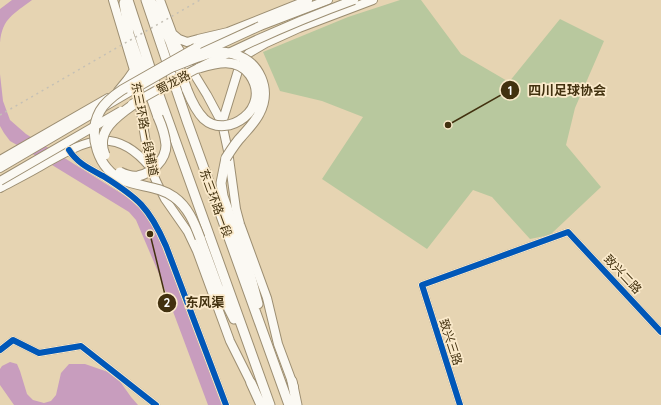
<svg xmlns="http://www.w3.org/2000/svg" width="661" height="405" font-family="Quicksand,'Noto Sans SC',sans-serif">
  <rect width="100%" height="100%" fill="#e6d4b2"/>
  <path fill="#b8c89e" d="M400 0H421L461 54 509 82 560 19 604 41 575 108 566 145 601 187 550 235 530 239 492 197 473 190 427 249 322 179 363 117 322 101 280 91 263 52 348 17Z"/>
  <path fill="#c89dbe" d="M12 0H32C14 14 2 18 0 43V9Z
    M0 74 3 101 10 120 26 134 135 202 145 212 158 234 224 405H208L159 274 136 220 129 212 52 165 10 141 4 133 0 126Z
    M10 362 17 364 20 371 27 394 33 400 44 403 51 401 56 395 61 373 69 364H85L111 373 119 380 131 397 138 405H14L0 385V369L2 366Z"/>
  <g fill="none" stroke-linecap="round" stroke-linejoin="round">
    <g stroke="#9c8e72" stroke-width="8">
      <path id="minor" d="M69 150C77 163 90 169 103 176 138 198 149 207 166 246L226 405
        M0 350 13 340 39 353 81 346 156 405
        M460 405 422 285 568 232 661 332"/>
    </g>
    <g stroke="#9c8e72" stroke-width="10">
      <path id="major" d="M113 0 134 70 150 167 157 183 165 199 188 232 197 251 230 341 254 389
        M160 0 177 46 207 95 222 123 228 151 236 209 240 224 267 298 278 344 294 387
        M260 26 328 0
        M173 34 179 39 187 42 198 39 228 32 308 0
        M118 91 127 80 134 70
        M222 123 241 61 249 53 266 43 299 28 373 0
        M0 160 108 98
        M0 168 131 91
        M0 188C15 180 31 172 46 163 87 140 115 125 150 167"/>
    </g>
    <g stroke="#9c8e72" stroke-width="11">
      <path id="highway" d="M128 0 159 95 270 405
        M146 0 187 121 289 405
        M124 3 129 34 158 117
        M153 4 170 41 187 90
        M196 48 217 38 246 30
        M226 158 221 183 223 196 250 274 258 304
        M200 238 218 287 234 319
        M292 381 297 405
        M251 383 261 405"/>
    </g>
    <use href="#minor" stroke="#fbf9f3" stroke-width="6"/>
    <use href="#major" stroke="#fbf9f3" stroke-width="8"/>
    <use href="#highway" stroke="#fbf9f3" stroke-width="9"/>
    <path stroke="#c5c0b5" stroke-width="1.5" stroke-dasharray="2 4" stroke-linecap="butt" d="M0 115 200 0"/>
    <g stroke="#9c8e72" stroke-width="10" stroke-linecap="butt">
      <path id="major-bridge" d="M199 54 260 26
        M131 91 178 64
        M132 104C203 63 277 28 354 0
        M0 181 121 111"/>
    </g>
    <g stroke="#9c8e72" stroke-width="11" stroke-linecap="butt">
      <path id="highway-bridge" d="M196 48 122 90C113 96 105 102 100 111 87 135 98 169 123 180 140 187 159 186 174 197 188 207 194 222 200 238
        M172 67C187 62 205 52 221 52 225 52 229 53 233 54 260 61 272 90 259 114 255 122 248 129 242 136 236 142 231 150 226 158
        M187 90C191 100 196 111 204 119 227 140 273 108 250 75 237 57 216 63 199 68
        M105 155C94 130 120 114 137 102
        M120 172C126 175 131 177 138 176 152 173 166 160 166 145 165 135 162 126 158 117"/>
    </g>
    <use href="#major-bridge" stroke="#fbf9f3" stroke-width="8"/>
    <use href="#highway-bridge" stroke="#fbf9f3" stroke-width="9"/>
    <g stroke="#fbeacb" stroke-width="8">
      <path id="cycleway" d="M69 150C77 163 90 169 103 176 138 198 149 207 166 246L226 405
        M0 350 13 340 39 353 81 346 156 405
        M460 405 422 285 568 232 661 332"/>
    </g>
    <use href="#cycleway" stroke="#0057b8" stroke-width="6"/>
  </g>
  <g text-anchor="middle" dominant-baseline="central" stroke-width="3.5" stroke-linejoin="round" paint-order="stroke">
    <g font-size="12" fill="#42310f" stroke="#fbeacb">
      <text transform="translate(173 82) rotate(-28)">蜀龙路</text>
      <text transform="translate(145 129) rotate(79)">东三环路一段辅道</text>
      <text transform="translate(216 203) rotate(70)">东三环路一段</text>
      <text transform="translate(623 274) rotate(47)">致兴二路</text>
      <text transform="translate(451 342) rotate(72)">致兴三路</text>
    </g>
  </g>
  <path fill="none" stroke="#42310f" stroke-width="1.5" d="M448 125L510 90M150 234L167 303"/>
  <g fill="#42310f" stroke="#fbeacb" stroke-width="1.5">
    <circle cx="448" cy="125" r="4"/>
    <circle cx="150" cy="234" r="4"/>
    <circle cx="510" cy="90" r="10"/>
    <circle cx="167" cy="303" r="10"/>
  </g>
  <g font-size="12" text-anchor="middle" font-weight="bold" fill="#fff">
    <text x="510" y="95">1</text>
    <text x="167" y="307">2</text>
  </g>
  <g font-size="13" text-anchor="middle" font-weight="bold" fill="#42310f" stroke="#fbeacb" stroke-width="3.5" stroke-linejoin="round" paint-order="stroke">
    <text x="567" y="95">四川足球协会</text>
    <text x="205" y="307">东风渠</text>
  </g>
</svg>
